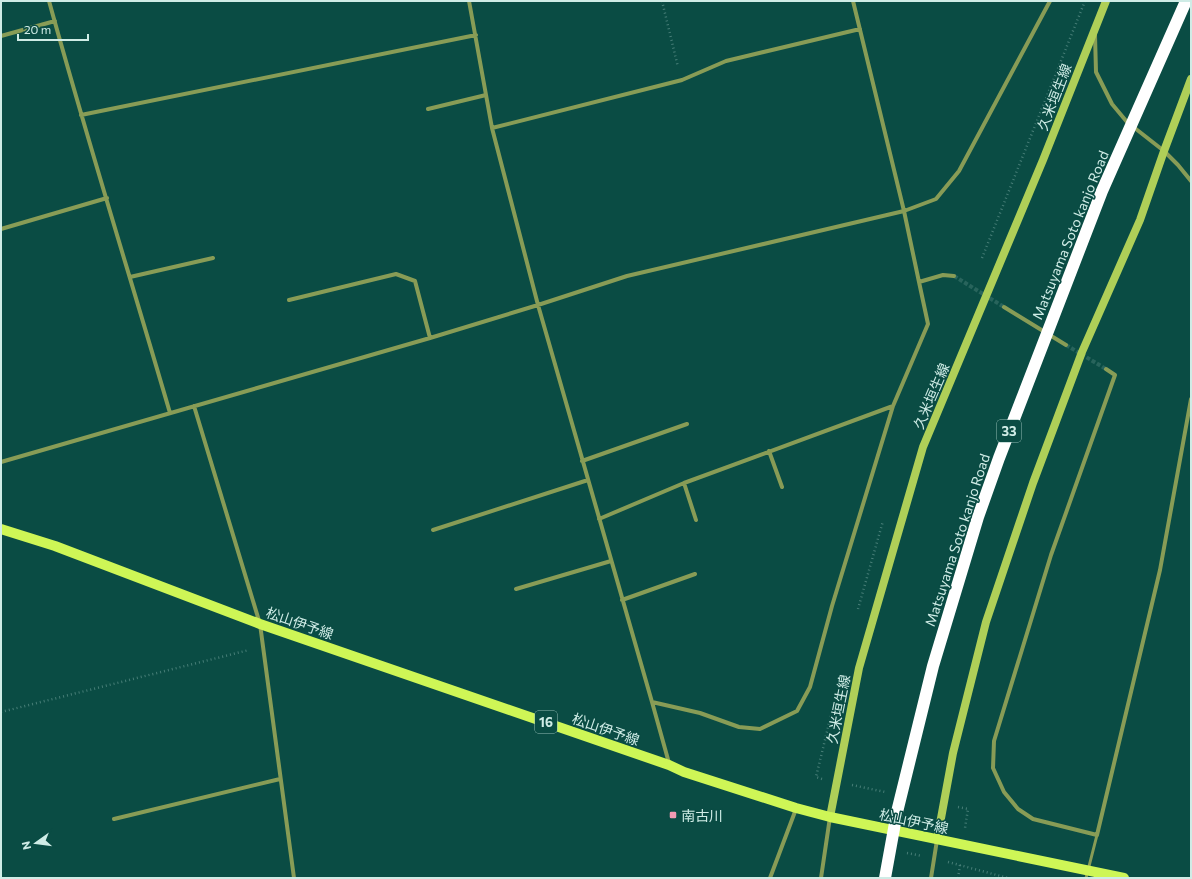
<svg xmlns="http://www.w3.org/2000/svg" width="1192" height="879" font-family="Commissioner,'Noto Sans JP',sans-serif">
  <rect width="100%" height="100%" fill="#0a4c44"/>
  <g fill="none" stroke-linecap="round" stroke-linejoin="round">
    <path stroke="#28645c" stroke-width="4" stroke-dasharray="4 2" stroke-linecap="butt" d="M954 276 1004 307
      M1066 345 1106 369"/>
    <path stroke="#477e77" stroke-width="2.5" stroke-dasharray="1 3" stroke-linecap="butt" d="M662 1 678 67
      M982 258 1085 1
      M858 609 883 521
      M1 712 249 650
      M822 779 816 777 833 707
      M852 785 885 792
      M958 807 968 809 965 828
      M907 853 922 856
      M948 862 1008 878
      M958 878 960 865"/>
    <path stroke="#889c56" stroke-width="3" d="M1086 878 1097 835"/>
    <path stroke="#889c56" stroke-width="4" d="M49 1C87 139 130 276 170 413
      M469 1 492 128 538 305 652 702 669 763
      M853 1 904 211 919 282 943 275 954 276
      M1095 35 1096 72 1112 104 1127 122 1164 151 1178 165 1191 181
      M1 36 55 21
      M428 109 486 95
      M81 115 476 35
      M492 128 682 80 726 61 860 29
      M1 229 107 198
      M130 277 213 258
      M289 300 396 274 415 281 430 338
      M1004 307 1066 345
      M1106 369 1115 375 1051 555 994 741 993 768 1004 792 1018 809 1033 819 1097 835 1160 570 1191 399
      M194 406 260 624 294 878
      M769 451 782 487
      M582 461 687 424
      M1 462 430 338 538 305 627 276 904 211 936 199 959 171 1050 1
      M684 483 696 520
      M599 519 684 483 893 406 928 324 919 282
      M433 530 588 480
      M516 589 611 561
      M622 600 695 574
      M652 702 700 713 739 727 760 729 797 711 810 687 832 606 893 406
      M114 819 280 779
      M770 878 796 809
      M821 878 830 817
      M931 878 937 840"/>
    <path stroke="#afcf58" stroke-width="8" d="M830 817 859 668 923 447 1043 160 1106 1
      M937 840 953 753 986 622 1033 483 1082 352 1140 220 1164 151 1191 79"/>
    <path stroke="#cef656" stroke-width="10" d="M1 529 55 546 260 624 669 765 684 772 796 808 830 817 1124 878"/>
    <path stroke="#fff" stroke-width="12" d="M885 878 897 812 933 666 978 517 999 458 1102 191 1186 1"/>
  </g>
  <rect fill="#f19ab2" stroke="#0a4c44" stroke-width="1.5" x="669" y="811" width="8" height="8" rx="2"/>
  <g text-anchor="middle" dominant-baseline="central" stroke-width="3" stroke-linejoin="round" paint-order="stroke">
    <g fill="#0a4c44" stroke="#94bcb5" stroke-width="1">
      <rect x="997" y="420" width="24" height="22" rx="3"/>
      <rect x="535" y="711" width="22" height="22" rx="3"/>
    </g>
    <g font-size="13" font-weight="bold" fill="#cfece6">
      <text x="1009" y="431">33</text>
      <text x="546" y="722">16</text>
    </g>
    <g font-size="14" fill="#cfece6" stroke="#0a4c44">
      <text transform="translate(1054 97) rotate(-69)">久米垣生線</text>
      <text transform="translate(1070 235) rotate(-68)">Matsuyama Soto kanjo Road</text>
      <text transform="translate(931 396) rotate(-67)">久米垣生線</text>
      <text transform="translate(957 540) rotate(-72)">Matsuyama Soto kanjo Road</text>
      <text transform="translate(300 623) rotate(19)">松山伊予線</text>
      <text transform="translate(838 709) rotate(-79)">久米垣生線</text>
      <text transform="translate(606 729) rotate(19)">松山伊予線</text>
      <text transform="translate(914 821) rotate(12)">松山伊予線</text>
    </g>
    <g font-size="14" fill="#cfece6" stroke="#0a4c44" text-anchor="start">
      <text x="681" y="815">南古川</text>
    </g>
  </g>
  <rect width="1192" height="879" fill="none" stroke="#cfece6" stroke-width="4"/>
  <g transform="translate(36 843) rotate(256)" stroke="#0a4c44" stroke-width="3" paint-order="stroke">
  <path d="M0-3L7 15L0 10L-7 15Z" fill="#cfece6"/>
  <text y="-6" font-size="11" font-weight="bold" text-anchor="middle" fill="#cfece6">N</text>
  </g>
  <path d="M18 34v6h70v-6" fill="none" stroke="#cfece6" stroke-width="2"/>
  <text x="24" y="34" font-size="12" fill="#cfece6" stroke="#0a4c44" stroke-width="3" paint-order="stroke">20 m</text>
</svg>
